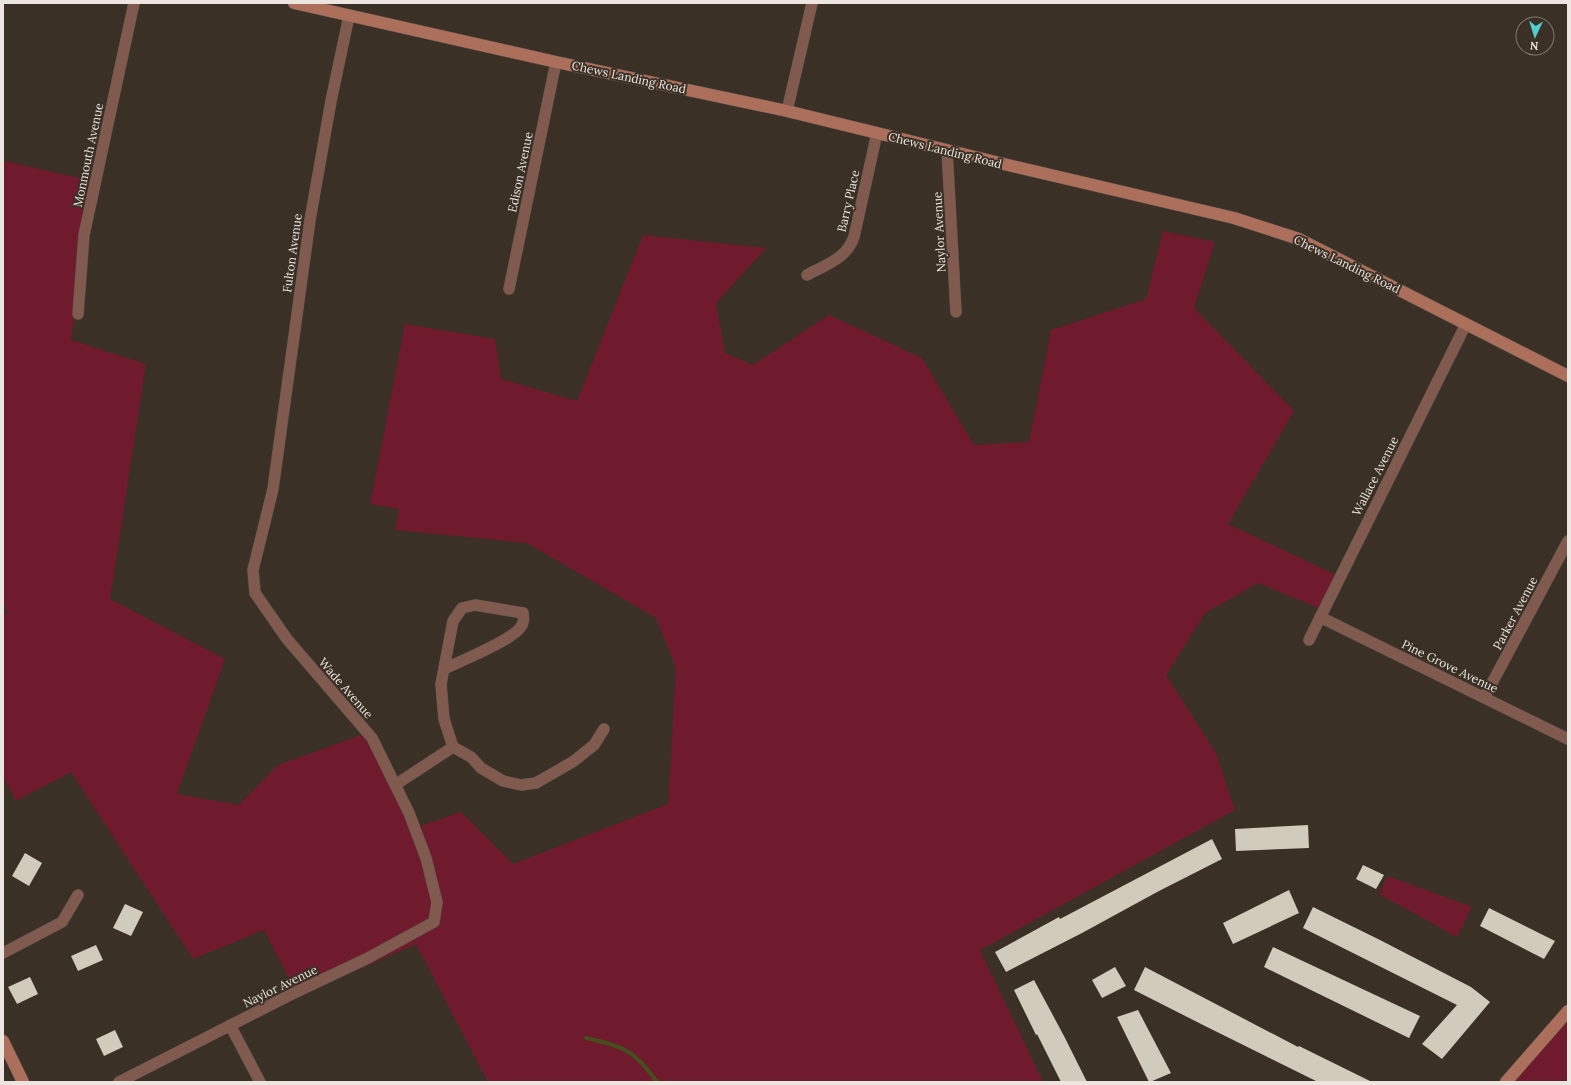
<svg xmlns="http://www.w3.org/2000/svg" width="1571" height="1085" font-family="Lora,serif">
  <rect width="100%" height="100%" fill="#3a3026"/>
  <path fill="#701a2e" d="M4 161 93 181 71 340 146 364 110 599 225 659 177 794 239 805 278 765 364 734 421 826 461 812 513 864 668 804 676 668 656 618 527 543 395 530 399 509 370 504 405 324 495 339 501 379 577 401 643 235 766 248 716 303 725 353 753 365 829 315 922 358 974 445 1029 442 1051 330 1146 299 1163 231 1215 242 1194 308 1294 411 1228 524 1338 576 1321 609 1258 583 1205 613 1166 675 1216 753 1235 810 980 950 1043 1082H488L416 944 298 996 264 930 193 959 71 772 16 801 3 777V615L7 613 3 601Z
    M1388 876 1472 907 1457 937 1379 894Z
    M1568 1016V1082H1510Z"/>
  <g fill="none" stroke-linecap="round" stroke-linejoin="round">
    <path stroke="#454e1c" stroke-width="4" d="M586 1038C623 1046 634 1050 657 1082"/>
  </g>
  <path fill="#d0cbbb" d="M1308 825 1309 848 1236 851 1235 829Z
    M1212 839 1222 859 1159 891 1082 933 1006 972 995 952 1059 917 1060 919Z
    M25 853 42 863 29 886 12 876Z
    M1363 865 1384 875 1376 889 1356 879Z
    M1289 890 1299 913 1233 944 1223 923Z
    M125 904 143 912 131 936 113 928Z
    M1313 907 1380 940 1471 987 1490 1002 1442 1059 1422 1044 1457 1005 1303 928Z
    M1489 908 1555 941 1544 959 1480 926Z
    M96 945 103 960 78 971 71 956Z
    M1273 947 1420 1016 1409 1038 1264 967Z
    M1115 967 1126 986 1102 998 1092 980Z
    M1145 967 1298 1047 1299 1046 1372 1082H1318L1203 1025 1134 990Z
    M30 977 38 994 17 1004 8 987Z
    M1034 980 1064 1036 1087 1082H1061L1037 1034 1036 1035 1014 990Z
    M1138 1010 1171 1073 1150 1082H1149L1117 1017Z
    M115 1030 123 1047 104 1056 96 1039Z"/>
  <g fill="none" stroke-linecap="round" stroke-linejoin="round">
    <g stroke="#574d44" stroke-width="12">
      <path id="street" d="M787 111 812 3
        M947 150 956 312
        M807 275C827 264 846 259 854 237L877 133
        M509 289 556 62
        M78 314 84 235 134 3
        M1320 617 1568 739
        M1309 640 1466 324
        M444 669C461 661 510 641 520 628 524 623 524 619 523 613L475 605 462 608 453 621 441 684 444 719 453 747
        M1484 698 1568 541
        M453 747 471 757 481 768 503 781 521 785 536 783 574 761 594 745 604 729
        M395 785 453 747
        M3 953 62 922 78 895
        M230 1025 260 1082
        M119 1082 292 994 368 958 434 922 437 902 426 858 409 813 372 738 287 639 255 593 253 570 273 489 310 220 331 101 349 16"/>
    </g>
    <g stroke="#574d44" stroke-width="13">
      <path id="secondary" d="M294 3 556 62 787 111 1012 166 1234 218 1299 239 1568 376
        M3 1041 23 1082
        M1506 1082 1568 1011"/>
    </g>
    <use href="#street" stroke="#805a4e" stroke-width="11"/>
    <use href="#secondary" stroke="#ab6f5c" stroke-width="12"/>
  </g>
  <g text-anchor="middle" dominant-baseline="central" stroke-width="4" stroke-linejoin="round" paint-order="stroke">
    <g font-size="12" fill="#ede6e0" stroke="#3a3026">
      <text transform="translate(629 77) rotate(12)">Chews Landing Road</text>
      <text transform="translate(945 150) rotate(14)">Chews Landing Road</text>
      <text transform="translate(88 155) rotate(-78)">Monmouth Avenue</text>
      <text transform="translate(520 172) rotate(-78)">Edison Avenue</text>
      <text transform="translate(848 201) rotate(-77)">Barry Place</text>
      <text transform="translate(939 232) rotate(-93)">Naylor Avenue</text>
      <text transform="translate(292 253) rotate(-82)">Fulton Avenue</text>
      <text transform="translate(1347 264) rotate(26)">Chews Landing Road</text>
      <text transform="translate(1375 476) rotate(-63)">Wallace Avenue</text>
      <text transform="translate(1515 613) rotate(-62)">Parker Avenue</text>
      <text transform="translate(1450 666) rotate(26)">Pine Grove Avenue</text>
      <text transform="translate(346 688) rotate(49)">Wade Avenue</text>
      <text transform="translate(280 986) rotate(-26)">Naylor Avenue</text>
    </g>
  </g>
  <rect width="1571" height="1085" fill="none" stroke="#ede6e0" stroke-width="8"/>
  <g transform="translate(1535 36) rotate(184)"><circle r="19" fill="#3a3026" stroke="#827970"/>
  <path d="M0-3L7 15L0 10L-7 15Z" fill="#51ccd1"/>
  <text y="-6" font-size="11" font-weight="bold" text-anchor="middle" fill="#ede6e0">N</text>
  </g>
</svg>
